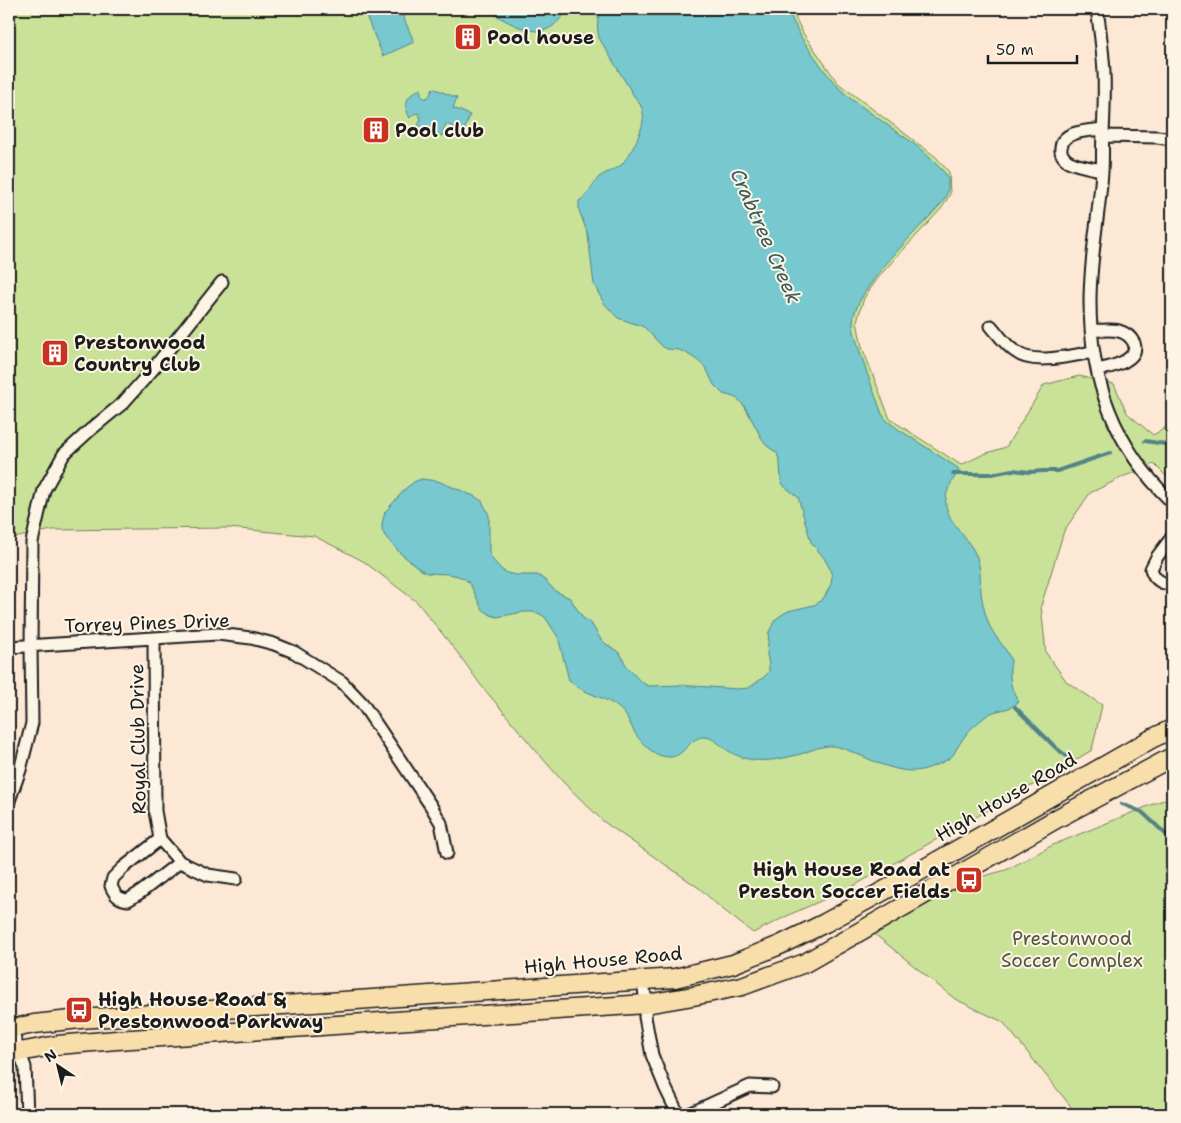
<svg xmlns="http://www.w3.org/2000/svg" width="1181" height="1123" font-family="'Shantell Sans',sans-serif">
  <rect width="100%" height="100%" fill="#fde8d5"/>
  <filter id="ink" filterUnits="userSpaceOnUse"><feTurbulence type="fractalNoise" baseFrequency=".02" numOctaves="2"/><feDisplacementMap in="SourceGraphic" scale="10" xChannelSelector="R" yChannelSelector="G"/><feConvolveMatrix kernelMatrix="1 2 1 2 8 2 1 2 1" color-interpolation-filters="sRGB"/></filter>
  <g filter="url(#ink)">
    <path fill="#c9e298" stroke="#727f5a" d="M9 9H791L803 33 838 83 936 157 949 172 950 194 942 208 881 274 864 298 857 321 862 347 890 419 961 465 984 454 1006 447 1044 385 1079 376 1114 384 1127 413 1153 435 1172 424V482L1154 464 1125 476 1090 493 1064 531 1041 606 1046 653 1067 682 1102 705 1092 750 1049 776 850 888 791 914 753 933 721 908 699 888 604 822 563 782 537 752 480 684 460 656 417 602 363 561 314 536 229 528 52 530 9 539Z
      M1172 797V1114H1077L1003 1022 955 999 872 932 956 887 973 879 1006 870 1053 845 1158 802Z"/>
    <path fill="#77c8cf" stroke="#538387" d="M388 9H400L414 42 383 56 367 18Z
      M484 9H569C564 15 559 21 553 26 534 41 502 18 484 9Z
      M594 9H787L801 37 824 70 838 87 851 99 917 146 927 155 944 172 948 179V188L946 197 941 204C920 228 852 292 853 323 853 332 857 340 859 349 866 371 874 392 882 414L886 420 898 429 958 468 959 470C952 482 944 492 946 506 949 523 969 539 976 555 981 566 980 580 981 592 982 601 984 610 987 619 991 634 1004 644 1010 658 1012 662 1010 665 1010 669 1010 674 1010 680 1011 684 1012 691 1017 695 1018 702 1011 710 1001 709 991 713 985 716 979 722 973 727 966 733 962 740 957 748 955 751 954 755 951 757 947 760 942 763 938 764 930 768 921 771 912 771 896 771 877 763 862 756 851 752 841 746 830 746 821 746 812 750 804 753 786 758 767 763 748 759 744 758 738 756 734 754 724 750 716 738 705 737 686 736 685 765 659 755 650 752 640 741 635 733 630 725 628 716 621 710 607 696 583 695 569 680L558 637 545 617 538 613 532 612H523L497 617 491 615 482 609 470 584 465 579 458 576 448 574 427 573 421 570 400 553 385 536 382 530V524L385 512 406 488 414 482 421 479 438 481 474 496 482 501 489 515V552L492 559 502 570 507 573 517 575H538L546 581 555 591 570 598 583 618 591 623 600 638 606 644 617 651 621 655 627 667 639 680 648 686 680 685 738 689 749 688 764 677 769 672V665L767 654 769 632 775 620 780 616 788 611 814 605 819 602 825 596 831 584 832 576 829 567 824 558 811 542 798 497 784 486 781 481 780 463 777 453 767 446 763 441 745 407 739 400 734 397 723 394 714 385 706 368 697 360 686 353 679 350 667 349 662 346 644 327 618 318 611 311 604 303 594 285 588 235 579 210V201C588 195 592 185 599 177 605 172 614 171 620 166 630 157 646 126 643 113 642 106 638 101 634 96L599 38C597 29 597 23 599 15Z
      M433 88 457 98 453 108 470 115 464 131 446 124 442 136 418 126 421 119 418 113 414 114 410 118C402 105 407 94 421 89V95L424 98H427L430 95Z"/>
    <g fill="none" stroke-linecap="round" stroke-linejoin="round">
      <path stroke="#538387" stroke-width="4" d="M1145 441 1172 445
        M953 474H992L1012 470 1030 472 1043 471H1057L1110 453
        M1015 707 1056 748 1073 761
        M1122 804 1142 812 1172 840"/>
      <g stroke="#1c1c1c" stroke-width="15">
        <path id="street" d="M1097 9C1100 30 1103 51 1104 73 1105 93 1104 113 1103 134 1102 146 1103 159 1102 172 1099 215 1090 258 1090 301 1090 380 1114 447 1172 502
          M1103 136 1157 137 1172 139
          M1102 170C1091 168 1077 166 1068 161 1064 158 1060 153 1061 148 1062 130 1090 131 1103 129
          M991 326C999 335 1006 346 1016 352 1033 366 1073 355 1093 352
          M1092 330C1100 331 1111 329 1119 331 1126 333 1131 337 1134 343 1140 361 1110 367 1098 370
          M1172 537 1157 557 1151 569C1154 579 1162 585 1172 583
          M154 639 155 811 160 839 180 862 208 875 236 879
          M9 647 218 634 251 638 274 644 294 652 342 682 362 703 431 806 441 823 447 853
          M9 801 20 770 32 723 31 646 32 542 44 490 64 454 89 431 123 403 153 369 222 282
          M160 839 123 868 113 878 111 886C115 895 118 899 128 900L141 892 180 862
          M643 980 646 1004 645 1017 652 1055 665 1087 678 1114
          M9 1024 25 1067 27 1114
          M466 1113 467 1114
          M689 1114 750 1086 772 1087"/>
      </g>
      <g stroke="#1c1c1c" stroke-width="21">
        <path id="primary" d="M9 1029 34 1024 80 1019 675 978 733 964 780 945 825 923 920 871 1153 738 1172 729
          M9 1054 57 1045 117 1040 646 1004 693 996 742 986 805 963 1058 818 1172 757"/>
      </g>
      <use href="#street" stroke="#fcf5e5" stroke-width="11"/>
      <use href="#primary" stroke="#f8deab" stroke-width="18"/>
    </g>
  </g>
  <defs>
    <g id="building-square" transform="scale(1.4375)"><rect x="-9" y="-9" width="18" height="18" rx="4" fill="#c8321e" stroke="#fcf5e5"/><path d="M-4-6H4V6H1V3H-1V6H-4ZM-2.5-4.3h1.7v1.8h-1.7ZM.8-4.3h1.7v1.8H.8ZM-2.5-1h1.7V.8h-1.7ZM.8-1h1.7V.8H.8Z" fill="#fff"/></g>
    <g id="bus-square" transform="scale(1.4375)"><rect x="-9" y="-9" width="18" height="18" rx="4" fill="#c8321e" stroke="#fcf5e5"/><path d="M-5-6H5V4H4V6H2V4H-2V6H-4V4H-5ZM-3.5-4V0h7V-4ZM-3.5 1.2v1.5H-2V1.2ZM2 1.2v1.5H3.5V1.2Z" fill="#fff"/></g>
  </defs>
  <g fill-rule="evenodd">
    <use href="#building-square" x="468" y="37"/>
    <use href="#building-square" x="376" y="130"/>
    <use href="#building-square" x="55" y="353"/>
    <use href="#bus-square" x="969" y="880"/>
    <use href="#bus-square" x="79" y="1010"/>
  </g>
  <g text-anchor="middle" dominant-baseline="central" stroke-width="4" stroke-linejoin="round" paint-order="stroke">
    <g font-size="19" font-weight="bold" fill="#1c1c1c" stroke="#fcf5e5" text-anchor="start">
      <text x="487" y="37">Pool house</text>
      <text x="395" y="130">Pool club</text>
      <text x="74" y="342">Prestonwood<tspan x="74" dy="22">Country Club</tspan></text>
      <text x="950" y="869" text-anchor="end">High House Road at<tspan x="950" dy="22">Preston Soccer Fields</tspan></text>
      <text x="98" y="999">High House Road &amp;<tspan x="98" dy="22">Prestonwood Parkway</tspan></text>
    </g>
    <g font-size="19" fill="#1c1c1c" stroke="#fcf5e5">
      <text transform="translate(147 623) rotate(-2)">Torrey Pines Drive</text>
      <text transform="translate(138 739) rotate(-91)">Royal Club Drive</text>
      <text transform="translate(1006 797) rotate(-30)">High House Road</text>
      <text transform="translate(603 960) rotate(-5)">High House Road</text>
    </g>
    <g font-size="19" fill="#505741" stroke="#fcf5e5">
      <text x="1072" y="938">Prestonwood<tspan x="1072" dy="22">Soccer Complex</tspan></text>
    </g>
    <g font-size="20" font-style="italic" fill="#3c585b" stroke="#fcf5e5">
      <text transform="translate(766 236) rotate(66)">Crabtree Creek</text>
    </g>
  </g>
  <rect width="1181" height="1123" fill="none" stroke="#fcf5e5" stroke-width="30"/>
  <rect x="15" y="15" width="1151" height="1093" fill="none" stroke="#1c1c1c" stroke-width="2" filter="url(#ink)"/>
  <g transform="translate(58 1066) rotate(325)" stroke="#fcf5e5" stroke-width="4" paint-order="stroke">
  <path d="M0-4L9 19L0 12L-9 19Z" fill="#1c1c1c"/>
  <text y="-8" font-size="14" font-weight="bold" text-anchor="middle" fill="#1c1c1c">N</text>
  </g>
  <path d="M988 55v8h89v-8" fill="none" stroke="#1c1c1c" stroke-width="2.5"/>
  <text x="996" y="55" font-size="15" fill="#1c1c1c" stroke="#fcf5e5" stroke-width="4" paint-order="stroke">50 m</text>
</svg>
